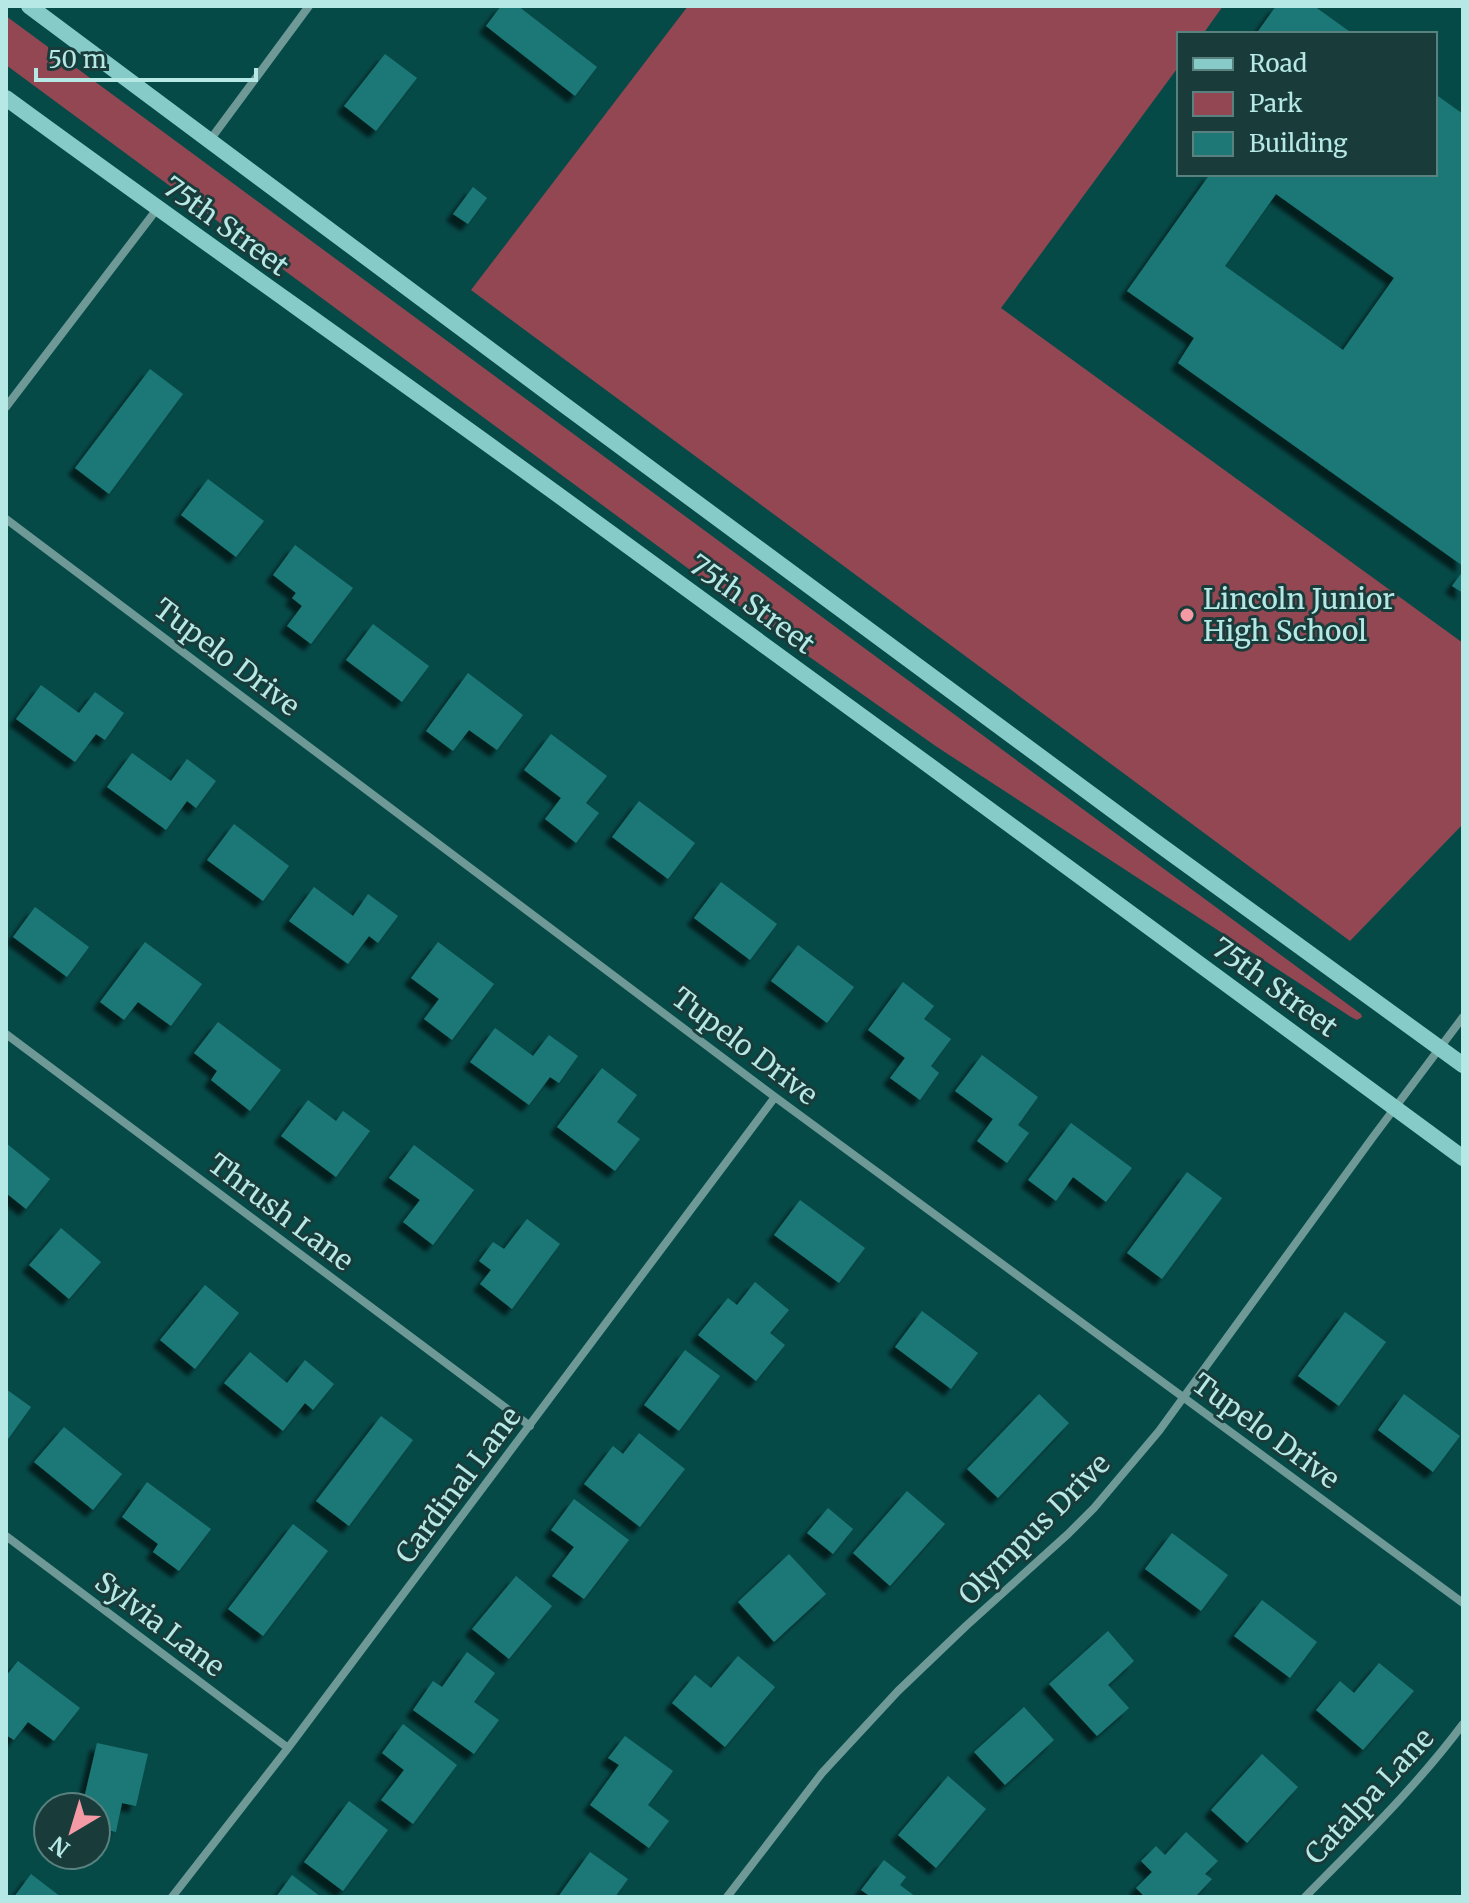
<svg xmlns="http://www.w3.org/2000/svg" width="1469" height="1903" font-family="Merriweather,serif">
  <defs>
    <filter id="shadow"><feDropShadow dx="-7" dy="7" stdDeviation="2" flood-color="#0009"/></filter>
  </defs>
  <rect width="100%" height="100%" fill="#064a48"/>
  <path fill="#934753" d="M688 6H1223L1203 34H1179V66L1001 308 1463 643V824L1350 941 471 290Z
    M6 16 1361 1014 1362 1017 1357 1020 1351 1017 937 747 777 634 6 65Z"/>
  <path fill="#1d7876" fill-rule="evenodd" filter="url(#shadow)" d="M501 6H518L597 67 575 96 486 26Z
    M1276 6H1314L1353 34H1256Z
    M385 54 417 78 376 131 344 106Z
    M1435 94 1463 114V566L1178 363 1194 338 1127 291 1210 174H1435ZM1276 194 1394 278 1343 350 1225 266Z
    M473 187 487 198 468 224 453 214Z
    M150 369 183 394 109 494 75 468Z
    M208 479 264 521 236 557 181 515Z
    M295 545 353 588 311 644 287 626 302 606 292 598 296 593 273 575Z
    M1463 571V593L1452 586Z
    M373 624 429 666 402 702 346 660Z
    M468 673 523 715 497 750 469 730 453 751 426 731Z
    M41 685 79 713 95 692 124 713 105 740 96 734 75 762 16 719Z
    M551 734 607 776 586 803 599 813 576 843 545 819 561 798 524 770Z
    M132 753 171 781 187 759 216 781 196 808 187 801 166 830 107 787Z
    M639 801 695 843 668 879 612 837Z
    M234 824 289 866 263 901 207 860Z
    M721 882 777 924 750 960 694 918Z
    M314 887 353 916 368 894 398 916 378 943 369 936 348 964 289 921Z
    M35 907 89 947 67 977 13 937Z
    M145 942 202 984 171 1026 138 1002 124 1020 100 1002Z
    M438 942 494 984 452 1040 424 1019 439 999 411 978Z
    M798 945 854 987 827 1023 771 981Z
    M903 982 934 1006 924 1019 951 1039 931 1066 939 1073 920 1100 890 1078 905 1058 868 1030Z
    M218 1022 281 1070 250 1111 211 1080 217 1071 194 1053Z
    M495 1028 533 1056 549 1035 578 1056 559 1083 550 1077 529 1105 470 1062Z
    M982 1055 1038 1097 1018 1125 1029 1133 1007 1163 977 1141 993 1119 955 1091Z
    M602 1068 637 1095 617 1122 640 1139 615 1171 557 1127Z
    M308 1100 336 1121 343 1111 370 1131 336 1177 281 1136Z
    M1071 1123 1132 1168 1106 1202 1073 1177 1056 1201 1028 1180Z
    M6 1143 50 1179 26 1209 6 1193Z
    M414 1145 474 1190 433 1245 403 1222 420 1200 389 1178Z
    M1187 1172 1222 1198 1162 1279 1127 1253Z
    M800 1200 865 1248 839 1283 774 1235Z
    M527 1219 560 1244 512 1309 480 1284 491 1270 479 1261 493 1242 504 1249Z
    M61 1228 101 1262 69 1299 29 1265Z
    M755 1282 789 1310 770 1333 785 1345 756 1381 698 1335 728 1298 737 1305Z
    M205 1285 239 1313 195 1369 160 1340Z
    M922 1311 978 1353 951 1389 895 1347Z
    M1345 1312 1386 1342 1339 1406 1298 1376Z
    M685 1350 720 1376 679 1431 644 1405Z
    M250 1352 287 1383 305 1360 334 1384 313 1410 305 1403 283 1431 224 1383Z
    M6 1389 31 1407 6 1442Z
    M1039 1394 1069 1423 998 1498 967 1469Z
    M1404 1394 1460 1436 1433 1472 1378 1430Z
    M381 1416 413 1440 349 1526 316 1501Z
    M64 1427 122 1474 93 1510 34 1462Z
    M639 1433 685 1469 640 1527 584 1484 613 1446 623 1454Z
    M147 1482 211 1529 179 1571 153 1552 158 1544 122 1517Z
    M907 1491 945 1524 890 1586 853 1553Z
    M574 1499 629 1540 584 1599 552 1576 574 1547 551 1530Z
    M828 1508 853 1529 833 1554 807 1533Z
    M293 1524 328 1551 263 1636 228 1609Z
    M1172 1533 1228 1575 1201 1611 1145 1569Z
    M789 1554 826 1594 774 1642 738 1602Z
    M516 1576 552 1606 509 1659 472 1629Z
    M1262 1600 1317 1642 1290 1678 1234 1636Z
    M1108 1631 1134 1661 1108 1685 1129 1708 1097 1736 1049 1684Z
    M467 1652 495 1673 474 1702 499 1720 474 1754 413 1710 433 1681 442 1687Z
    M738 1656 775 1687 725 1747 672 1703 695 1675 711 1688Z
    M18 1661 80 1708 54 1741 28 1722 14 1740 6 1735V1676Z
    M1379 1663 1414 1691 1363 1750 1316 1710 1340 1681 1354 1693Z
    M1024 1707 1054 1740 1005 1785 974 1752Z
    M403 1724 457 1765 413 1824 381 1800 404 1770 382 1753Z
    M625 1736 673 1771 648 1805 669 1821 649 1848 590 1805 619 1765 608 1758Z
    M97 1743 148 1754 136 1806 122 1803 116 1832 96 1827V1807H82Z
    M1262 1754 1298 1787 1247 1843 1211 1810Z
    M948 1776 986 1809 936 1868 898 1835Z
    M349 1801 388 1830 343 1891 304 1862Z
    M1186 1832 1218 1861 1205 1874 1212 1879 1195 1897H1145L1136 1888 1152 1872 1141 1861 1156 1846 1165 1855Z
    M590 1852 628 1879 615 1897H558Z
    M884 1860 906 1877 900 1885 916 1897H871L861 1890Z
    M31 1874 61 1897H14Z
    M292 1875 321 1897H276Z"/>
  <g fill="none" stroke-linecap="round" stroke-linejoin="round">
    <path stroke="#6f9997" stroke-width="8" d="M210 140 309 6
      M6 407 157 209
      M6 519 775 1097 1463 1603
      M6 1034 530 1426
      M6 1536 288 1748
      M172 1897 288 1748 775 1097
      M727 1897 822 1773 898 1691 966 1626 1068 1534 1094 1508 1159 1431 1373 1137 1463 1017
      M1305 1897C1360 1841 1416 1787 1463 1724"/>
    <path stroke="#87cbc8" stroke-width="16" d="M29 6 563 404 1153 840 1463 1065
      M6 98C193 235 384 368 572 505 870 721 1167 940 1463 1158"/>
  </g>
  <circle fill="#f49aa5" stroke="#193c3b" stroke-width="3" cx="1187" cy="615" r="8"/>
  <g text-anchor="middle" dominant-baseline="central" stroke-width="6" stroke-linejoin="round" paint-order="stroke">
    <g font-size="28" fill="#b6e8e5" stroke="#193c3b">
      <text transform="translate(226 226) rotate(36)">75th Street</text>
      <text transform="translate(752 604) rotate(36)">75th Street</text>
      <text transform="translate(227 657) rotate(37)">Tupelo Drive</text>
      <text transform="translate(1275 987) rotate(36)">75th Street</text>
      <text transform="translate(745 1046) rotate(37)">Tupelo Drive</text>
      <text transform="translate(281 1212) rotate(37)">Thrush Lane</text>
      <text transform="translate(1266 1431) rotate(36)">Tupelo Drive</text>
      <text transform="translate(458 1485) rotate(-53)">Cardinal Lane</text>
      <text transform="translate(1034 1529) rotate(-45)">Olympus Drive</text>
      <text transform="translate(160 1624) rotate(37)">Sylvia Lane</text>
      <text transform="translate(1369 1796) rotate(-47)">Catalpa Lane</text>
    </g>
    <g font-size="28" fill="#b6e8e5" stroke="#193c3b" text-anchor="start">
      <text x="1203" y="599">Lincoln Junior<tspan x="1203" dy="32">High School</tspan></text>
    </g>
  </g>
  <rect width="1469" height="1903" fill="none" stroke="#b6e8e5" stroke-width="16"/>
  <rect x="1177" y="32" width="260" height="144" fill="#193c3b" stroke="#58817f" stroke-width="2"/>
  <rect x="1193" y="58" width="40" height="12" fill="#87cbc8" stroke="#58817f" stroke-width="2"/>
  <text x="1249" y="72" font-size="24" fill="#b6e8e5">Road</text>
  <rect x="1193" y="92" width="40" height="24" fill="#934753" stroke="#58817f" stroke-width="2"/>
  <text x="1249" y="112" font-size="24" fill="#b6e8e5">Park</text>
  <rect x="1193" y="132" width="40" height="24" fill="#1d7876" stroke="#58817f" stroke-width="2"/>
  <text x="1249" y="152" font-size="24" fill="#b6e8e5">Building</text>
  <g transform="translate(72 1831) rotate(218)"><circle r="38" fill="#193c3b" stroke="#58817f" stroke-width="2"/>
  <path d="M0-6L14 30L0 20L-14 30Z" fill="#f49aa5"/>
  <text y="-12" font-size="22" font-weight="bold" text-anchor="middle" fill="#b6e8e5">N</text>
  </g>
  <path d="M36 68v12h220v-12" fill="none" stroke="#b6e8e5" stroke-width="4"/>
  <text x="48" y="68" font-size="24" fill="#b6e8e5" stroke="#193c3b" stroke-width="6" paint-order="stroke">50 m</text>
</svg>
